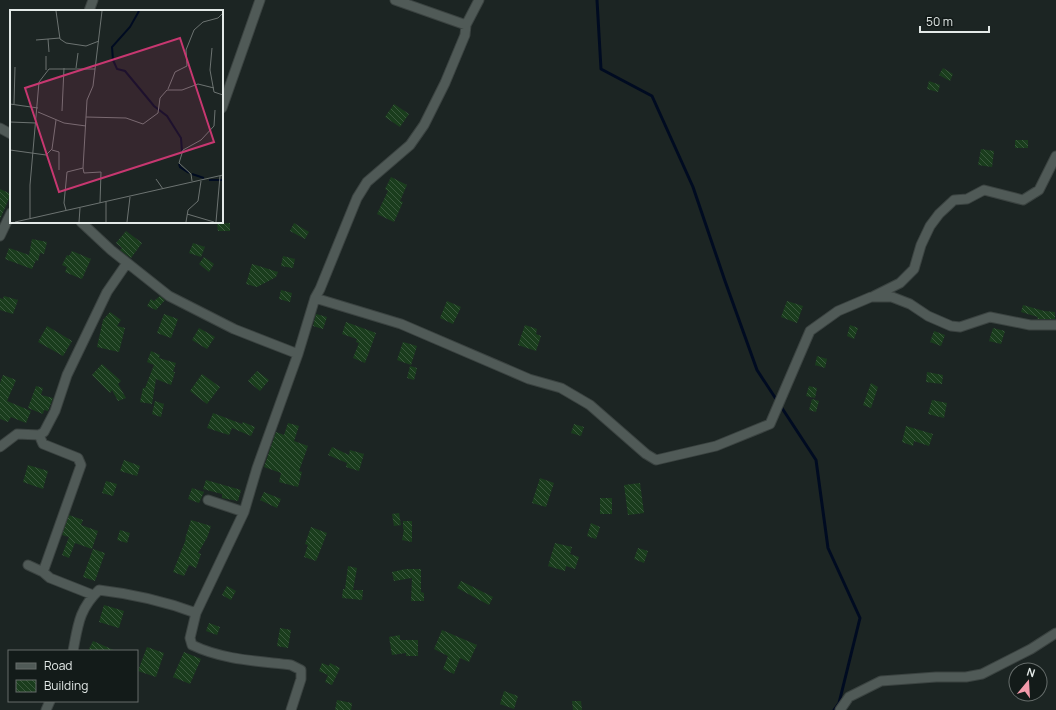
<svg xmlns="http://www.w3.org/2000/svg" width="1056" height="710" font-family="Manrope,sans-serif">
  <defs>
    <pattern id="building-back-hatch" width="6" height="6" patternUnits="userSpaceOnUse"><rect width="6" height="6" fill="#1a3d1d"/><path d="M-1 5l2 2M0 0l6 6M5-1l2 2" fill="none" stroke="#3b593e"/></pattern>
  </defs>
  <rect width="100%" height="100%" fill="#1c2523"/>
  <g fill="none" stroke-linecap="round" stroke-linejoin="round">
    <path stroke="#000b21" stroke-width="3" d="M597 0 601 69 652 96 693 187 725 281 757 370 816 460 828 548 860 618 839 703 834 710"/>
  </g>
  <path fill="url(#building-back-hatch)" d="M943 68 953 74 950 81 939 75Z
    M929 81 940 85 938 92 927 89Z
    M394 104 409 114 400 127 385 117Z
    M1015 140H1028V148H1015Z
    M981 149 994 151 992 167 978 165Z
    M391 177 407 185 400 201 403 202 394 222 377 214 388 191 385 189Z
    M0 189 11 194 0 219Z
    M230 223V231H218L217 224Z
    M294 223 309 232 305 239 290 231Z
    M126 231 142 243 131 258 120 250 122 248 116 243Z
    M32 239 47 242 44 254 40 253 38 261 36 260 32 269 5 259 9 248 29 255Z
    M193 243 205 247 201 257 189 253Z
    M72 251 91 259 82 279 65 272 67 267 62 265 67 255 69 256Z
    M283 256 295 259 293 268 281 266Z
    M204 257 214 264 209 272 199 264Z
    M252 264 278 272 276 277 257 287 246 284Z
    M281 290 292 293 290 302 279 299Z
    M4 296 18 300 13 314 0 310V298L3 299Z
    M160 296 165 300 156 310 147 306 151 299 154 301Z
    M447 301 461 307 453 324 440 318Z
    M787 301 803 306 797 323 781 317Z
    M1023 305 1044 311 1055 312V319H1037L1038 317 1021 312Z
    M110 312 121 320 117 326 125 328 119 352 97 347 103 320Z
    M164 314 178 319 171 338 157 333Z
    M316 314 327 317 323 329 313 326Z
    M346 322 376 333 365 363 353 358 359 343 356 342 357 339 342 334Z
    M525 325 537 329 536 334 541 336 536 351 518 345Z
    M850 325 858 328 854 339 847 336Z
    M47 326 72 341 63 356 38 342Z
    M199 328 215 337 207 349 192 340Z
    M993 328 1005 331 1001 344 989 341Z
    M934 331 945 335 941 346 930 342Z
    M403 342 417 346 411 365 397 360Z
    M151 351 160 355 159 358 176 363 173 372H175L171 385 156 379 152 404 140 402 143 388H145L154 365 147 362Z
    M817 356 827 359 825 368 815 365Z
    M102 364 121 381 118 384 126 398 118 401 112 390 110 393 92 375Z
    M410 366 417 368 414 380 407 378Z
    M257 371 269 380 260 391 248 381Z
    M927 372 943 375 942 384 926 382Z
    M202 374 220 387 207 404 190 391Z
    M3 375 16 380 7 401 31 411 26 423 11 417 8 422 0 419V383Z
    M871 383 878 387 871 408 863 405Z
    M36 386 43 388 41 395 53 398 48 411 44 410 43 414 28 408Z
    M809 386 817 388 815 398 806 396Z
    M812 399 819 401 816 412 809 410Z
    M932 400 947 403 944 418 928 414Z
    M155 401 164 404 161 417 152 414Z
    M213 413 242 424 243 422 255 427 251 436 232 428 229 435 207 428Z
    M288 423 299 426 294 441 308 446 299 471 302 472 298 487 279 482 281 473 264 467 276 432 284 435Z
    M574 424 584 427 581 436 571 433Z
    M906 426 933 434 929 446 914 441 913 446 902 442Z
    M332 447 349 455 350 450 364 454 359 471 346 467 347 463 328 455Z
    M124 460 140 466 137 476 120 471Z
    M28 465 48 471 43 489 23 482Z
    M540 478 554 483 546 507 532 503Z
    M206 480 241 490 238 501 222 498V494L203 489Z
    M106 481 117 484 113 496 102 493Z
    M640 483 644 513 628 515 624 485Z
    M192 488 204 492 199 503 188 499Z
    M264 492 281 499 277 508 260 500Z
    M600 498H612V514H600Z
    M399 513 401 525 394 526 392 514Z
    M69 515 83 520 81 525 98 531 92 549 75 543 69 558 62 555 69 537 62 535Z
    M191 520 211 526 207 538 198 553 201 554 196 568 189 565 184 576 173 572 186 539H185Z
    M403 521H412V542L402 540 404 529H403Z
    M591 523 600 527 596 539 587 536Z
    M311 527 327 533 316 561 304 557 308 545 305 544Z
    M120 530 130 533 127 543 117 540Z
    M555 543 572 547 570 554 579 557 575 569 566 566 565 571 548 566Z
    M638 548 648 551 644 563 634 559Z
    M93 549 105 553 95 581 83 577Z
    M348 566 357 568 353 590H363L362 600 342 598 343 589H345Z
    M406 569H421V592L424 593V601H411L412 578 394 581 392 572Z
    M461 581 493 597 489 605 457 588Z
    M227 586 236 591 231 600 222 595Z
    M104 605 124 611 119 628 99 622Z
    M209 623 220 627 217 635 206 631Z
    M280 628 291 630 288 648 277 646Z
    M442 630 477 645 469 662 460 658 454 674 443 669 448 656 434 649Z
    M400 635V640H418V656H406V653L392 655 389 637Z
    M93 641 116 651H88Z
    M147 647 164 653 156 677 138 671Z
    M184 652 201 659 190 684 173 677Z
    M322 663 329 666 330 663 340 668 332 685 325 682 328 675 319 671Z
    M504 691 518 696 514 709 500 704Z
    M337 700 352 703 351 710H335Z
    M572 701H581L582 710H573Z"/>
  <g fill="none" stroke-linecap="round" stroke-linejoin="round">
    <g stroke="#3b4341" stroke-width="11">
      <path id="minor" d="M395 0 466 25
        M89 11 93 0
        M222 108 260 0
        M0 128 11 134
        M81 222 111 250 169 296 234 329 298 354
        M0 236 11 213
        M874 296 900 283 914 269 921 245 930 226 939 214 954 200 967 199 984 190 1023 200 1039 190 1056 156
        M315 298 401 324 529 379 561 388 590 405 646 454 656 460 716 446 770 424 810 331 838 311 871 297H892L910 304 928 316 951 326 960 327 990 317 1030 325H1056
        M39 435 43 444 78 458 81 465 43 572
        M0 447 17 434 39 435 44 432 55 411 67 375 107 292 127 263
        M208 500 244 512
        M28 565 43 572 50 578 93 595
        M73 651C78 625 79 609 99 590 133 594 164 601 196 613
        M46 710 50 701
        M291 710 301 679V670L291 665C258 661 223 660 192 645L190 638 196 613 244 512 257 468 298 354 315 298 320 289 357 198 367 182 410 145 424 125 445 83 465 35 466 25 479 0
        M840 710 849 697 881 681 936 677H966L982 674 1031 649 1056 633"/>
    </g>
    <use href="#minor" stroke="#505a57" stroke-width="9"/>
  </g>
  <g transform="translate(10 10)">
    <rect width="213" height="213" fill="#1c2523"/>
    <path fill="none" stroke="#000b21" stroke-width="2" d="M129 1 120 17 102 37 103 50 107 59 115 61 144 96 157 106 171 128 172 141M169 154 170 157 179 163M182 164 194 168M199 170H213"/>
    <path fill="none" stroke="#6c7371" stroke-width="1" d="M46 1 50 29 56 33 76 36 89 31M38 29 39 42M26 30 50 28M202 38 200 60 204 82 213 85M36 46V60M66 58 68 43M158 79 165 62 177 56 176 40 184 20 193 12 208 8 213 3M0 94 28 98M4 94 5 57M52 101 54 58M28 102 54 113 76 116M76 107 116 108 133 114 148 103 150 88 157 80H172L188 74 204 78M0 112 26 113M0 140 36 145 42 139 46 110M42 140 49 142V160M146 169 153 179M182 171 181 164 169 153 173 140 191 130 204 116 205 100M90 193 91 162 74 163 73 158 77 90 83 76 92 1M56 200 54 193 57 162 73 158M177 204 204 212M20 208V175L29 72 39 59H85M5 212 213 165M69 212 70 198M96 212V192M117 212 120 187M176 212 178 200 188 191 191 171M206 212 210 166"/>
    <path fill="#c73770" fill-opacity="0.15" stroke="#c73770" stroke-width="2" d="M170 28 204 132 49 182 15 78Z"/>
    <rect width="213" height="213" fill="none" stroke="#e3e9e7" stroke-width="2"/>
  </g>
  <rect x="8" y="650" width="130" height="52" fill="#131b19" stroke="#666d6b"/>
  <rect x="16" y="663" width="20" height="6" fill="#505a57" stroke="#666d6b"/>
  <text x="44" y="670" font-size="12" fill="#e3e9e7">Road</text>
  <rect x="16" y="680" width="20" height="12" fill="url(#building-back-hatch)" stroke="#666d6b"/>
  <text x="44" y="690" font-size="12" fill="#e3e9e7">Building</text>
  <g transform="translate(1028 682) rotate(18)"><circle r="19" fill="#131b19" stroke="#666d6b"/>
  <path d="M0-3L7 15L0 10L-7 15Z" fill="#f39aaa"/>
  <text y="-6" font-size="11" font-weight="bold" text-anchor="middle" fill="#e3e9e7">N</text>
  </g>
  <path d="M920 26v6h69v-6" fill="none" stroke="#e3e9e7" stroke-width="2"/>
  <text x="926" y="26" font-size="12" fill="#e3e9e7" stroke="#131b19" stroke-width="3" paint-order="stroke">50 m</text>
</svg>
